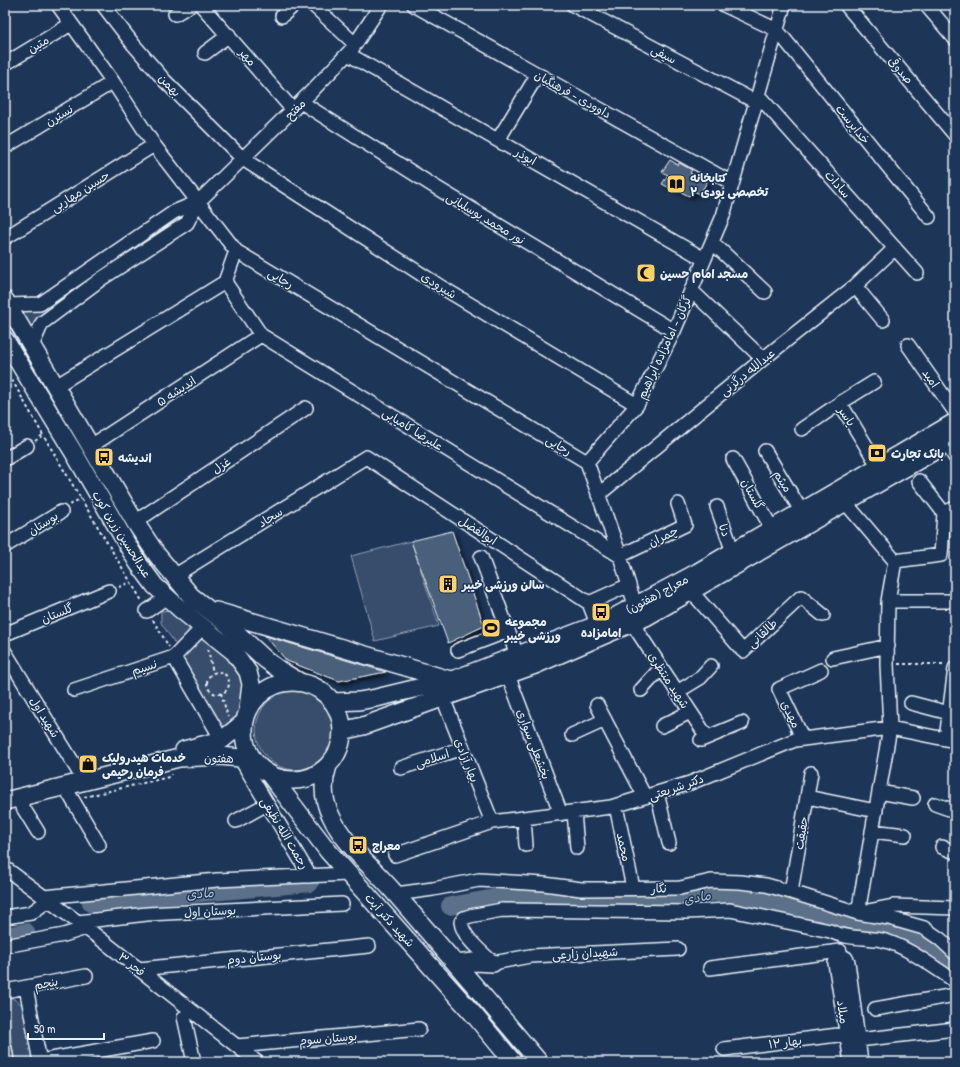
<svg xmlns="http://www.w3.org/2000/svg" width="960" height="1067" font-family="'Patrick Hand','Playpen Sans Arabic',sans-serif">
  <defs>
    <filter id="shadow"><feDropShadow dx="3.5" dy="3.5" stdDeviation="2" flood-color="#0009"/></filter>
  </defs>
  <rect width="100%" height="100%" fill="#1d3557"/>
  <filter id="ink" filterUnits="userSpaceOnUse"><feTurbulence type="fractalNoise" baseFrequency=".025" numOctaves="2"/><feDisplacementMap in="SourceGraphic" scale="8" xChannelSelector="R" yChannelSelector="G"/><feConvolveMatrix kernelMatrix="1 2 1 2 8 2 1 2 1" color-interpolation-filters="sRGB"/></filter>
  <g filter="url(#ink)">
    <path fill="#374d6c" stroke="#909fb2" d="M190 208 185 220 31 334 18 309 39 307Z
      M411 541 439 626 375 641 351 556Z
      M173 610 190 627 184 639 176 645 161 623V611Z
      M204 637 232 653 247 674 243 714 224 731 180 660Z
      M256 730a40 40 0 1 1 80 0a40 40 0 1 1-80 0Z
      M11 997 24 1006 34 1062H15L6 1009Z"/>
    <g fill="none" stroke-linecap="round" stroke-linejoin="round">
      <path stroke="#5d7089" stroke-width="18" d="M91 903 310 883
        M450 906 506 896H568L644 902 679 901 713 892 773 902 840 922 866 924 906 934 942 952 955 964
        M5 936 26 932"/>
    </g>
    <path fill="#495e7a" stroke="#e8f1f8" filter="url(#shadow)" d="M670 160 678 165 679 163 692 170 690 173 707 182 700 194 694 191 689 196 675 189 674 190 662 184 668 175 662 172Z
      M452 531 484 626 448 643 411 541Z
      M265 636 386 672 339 681 287 661Z"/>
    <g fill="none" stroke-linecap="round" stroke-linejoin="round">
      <g stroke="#e8f1f8" stroke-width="16">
        <path id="minor" d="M58 5 113 82 154 145 236 251 587 462
          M103 5 133 44 165 81 243 159 438 285 637 405
          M201 5 293 110
          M313 5 355 44
          M414 5 732 183
          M573 5 756 102
          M724 5 777 30 929 217
          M846 5 955 135
          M926 5 955 39
          M175 14 191 5
          M282 16 294 5
          M205 53 229 35
          M348 54 704 259
          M5 64 71 24
          M758 95 917 273
          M301 102 432 185 674 331
          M498 140 538 74
          M5 147 113 82
          M198 202 311 92 352 49 381 5
          M5 238 154 145
          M712 242 765 292
          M225 282 261 335 620 556 685 525 678 504
          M855 286 883 320
          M691 290 763 359
          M8 305 40 304 174 212 198 202 187 223 101 279 42 323 32 346
          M908 345 955 412
          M56 386 225 282 236 251
          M840 403 874 382
          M802 429 840 403 879 467
          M947 444 955 457
          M91 446 261 335
          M765 451 802 512
          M5 459 27 446
          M733 459 772 529
          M919 481 944 513
          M598 495 763 359 855 286 895 248
          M845 502 895 561 888 601 887 664 890 728 858 913 893 906 955 908
          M717 507 733 552
          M135 522 306 408
          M5 546 61 512
          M481 557 517 655
          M895 561 941 555 944 513 955 508
          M174 576 366 457 589 603
          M691 591 743 651 801 597 823 615
          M888 601H955
          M589 603 629 585
          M589 603 597 624
          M635 605 620 556 587 462 637 405 674 331 723 216 784 5
          M147 611 167 597
          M632 623 707 737
          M5 634 109 591
          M458 650 503 633
          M5 652 85 782
          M174 657 222 740
          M833 658 888 646
          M508 675 561 814
          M74 690 174 657 203 627
          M641 690 661 668
          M677 692 700 678 711 666
          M443 698 492 822
          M911 703 949 713
          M597 705 645 797
          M662 726 690 712
          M572 735 605 720
          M803 739 779 689 821 670
          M946 739 955 668
          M701 740 742 723
          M240 758 310 876
          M401 768 463 748
          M65 787 99 845
          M879 792 913 798
          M657 793 669 843
          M807 797 876 811
          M17 798 38 832
          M935 804 955 811
          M616 806 633 888
          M574 812 577 848
          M524 819 526 845
          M236 821 267 804
          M872 831 905 835
          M942 847 955 852
          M395 855 492 822 611 807 690 783 795 740 890 728 955 741
          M5 868 98 937 257 1062
          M791 892 811 773
          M396 894 433 889 479 880 544 884 581 889 680 888 711 881 740 882 766 885 791 892 858 913 889 918 924 928 940 939 955 953
          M44 897 217 880 348 874
          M5 917 31 913 49 900
          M78 922 147 914 342 904
          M5 946 64 935 86 928
          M678 949 530 956 493 963C482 952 463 938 461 922L464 918 470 916 502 910 686 912 730 910 830 931C846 939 864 937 882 940 907 946 933 967 955 981
          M710 968 840 951
          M139 969 369 946
          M26 987 40 1062
          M5 991 86 976
          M875 1009 955 995
          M184 1017 194 1062
          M858 1040 955 1029
          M237 1046 419 1029
          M5 1049 7 1062
          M724 1049 846 1034
          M40 1061 153 1041
          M851 1062 835 963 838 957 842 956 846 958 848 962 861 1062"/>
      </g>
      <g stroke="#e8f1f8" stroke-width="20">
        <path id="major" d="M5 300 135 522 157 555 191 596 227 624 266 660 281 671 300 682
          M5 340 74 453 138 563 155 586 180 609 234 652 248 672 251 684 248 709
          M216 611 450 680
          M244 731a49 49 0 1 1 98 0a49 49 0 1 1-98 0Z
          M333 702 359 701 376 698 455 679 607 621 698 572 955 422
          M342 731 363 726 535 665 646 617 955 439
          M184 750 222 740 243 723
          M328 766C322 783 323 800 331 816 343 843 373 868 393 891 442 948 491 1004 539 1062
          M270 775 328 851 475 1016 513 1062
          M5 801 179 758 221 756 240 758 257 766
          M456 964 473 962 493 963"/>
      </g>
      <path stroke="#e8f1f8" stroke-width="2" stroke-dasharray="3 3" stroke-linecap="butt" d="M12 380 43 435 142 601
        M35 441 43 435
        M70 505 81 498
        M119 587 131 582
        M153 620 169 647
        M208 649 213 673
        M898 664H946
        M207 683a11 11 0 1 1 22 0a11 11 0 1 1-22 0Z
        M221 693 228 717
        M84 797 169 777 171 774"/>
      <use href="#minor" stroke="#1d3557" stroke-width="13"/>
      <use href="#major" stroke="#1d3557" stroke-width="17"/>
    </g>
  </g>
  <defs>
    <g id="library-square" transform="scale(1)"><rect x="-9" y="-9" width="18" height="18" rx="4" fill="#ffd166" stroke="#1d3557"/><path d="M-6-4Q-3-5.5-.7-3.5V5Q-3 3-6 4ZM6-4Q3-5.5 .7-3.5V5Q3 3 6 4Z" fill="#111"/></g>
    <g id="mosque-square" transform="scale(1)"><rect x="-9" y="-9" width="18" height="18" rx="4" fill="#ffd166" stroke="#1d3557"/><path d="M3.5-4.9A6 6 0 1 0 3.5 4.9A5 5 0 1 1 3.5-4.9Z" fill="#111"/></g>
    <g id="bank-square" transform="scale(1)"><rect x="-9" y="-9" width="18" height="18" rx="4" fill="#ffd166" stroke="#1d3557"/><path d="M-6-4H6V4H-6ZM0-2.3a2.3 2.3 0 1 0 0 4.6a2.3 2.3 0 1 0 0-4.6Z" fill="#111"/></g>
    <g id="bus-square" transform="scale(1)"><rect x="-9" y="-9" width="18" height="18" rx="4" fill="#ffd166" stroke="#1d3557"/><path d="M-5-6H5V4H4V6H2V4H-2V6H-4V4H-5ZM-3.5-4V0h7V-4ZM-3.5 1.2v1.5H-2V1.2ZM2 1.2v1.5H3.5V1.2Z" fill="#111"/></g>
    <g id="building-square" transform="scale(1)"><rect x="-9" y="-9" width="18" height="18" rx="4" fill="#ffd166" stroke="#1d3557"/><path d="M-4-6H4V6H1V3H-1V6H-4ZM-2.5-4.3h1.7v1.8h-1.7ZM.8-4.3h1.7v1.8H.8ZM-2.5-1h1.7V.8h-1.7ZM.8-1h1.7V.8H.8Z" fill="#111"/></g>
    <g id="stadium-square" transform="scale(1)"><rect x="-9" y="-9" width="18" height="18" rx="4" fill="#ffd166" stroke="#1d3557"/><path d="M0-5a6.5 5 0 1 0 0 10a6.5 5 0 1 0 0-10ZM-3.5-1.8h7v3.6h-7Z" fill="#111"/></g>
    <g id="shop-square" transform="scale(1)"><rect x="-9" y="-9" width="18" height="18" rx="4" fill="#ffd166" stroke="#1d3557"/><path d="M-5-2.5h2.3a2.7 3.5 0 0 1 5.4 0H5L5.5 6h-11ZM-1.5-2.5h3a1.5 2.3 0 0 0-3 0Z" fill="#111"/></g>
  </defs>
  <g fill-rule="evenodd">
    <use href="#library-square" x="676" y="184"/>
    <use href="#mosque-square" x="646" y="273"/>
    <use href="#bank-square" x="877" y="453"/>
    <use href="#bus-square" x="104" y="457"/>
    <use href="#building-square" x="448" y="584"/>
    <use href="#bus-square" x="601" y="612"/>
    <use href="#stadium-square" x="491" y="628"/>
    <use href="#shop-square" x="88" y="764"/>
    <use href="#bus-square" x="358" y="845"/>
  </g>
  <g text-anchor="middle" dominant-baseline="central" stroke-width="3" stroke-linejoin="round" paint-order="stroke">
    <g font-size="12" fill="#e8f1f8" stroke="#1d3557">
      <text transform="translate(38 44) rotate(-31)">متین</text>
      <text transform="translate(664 54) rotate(28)">سیفی</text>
      <text transform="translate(248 57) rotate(49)">مهر</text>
      <text transform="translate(901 70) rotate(50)">صدوقی</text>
      <text transform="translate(170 85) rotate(46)">بهمن</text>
      <text transform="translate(573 94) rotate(29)">داوودی - فرهنگیان</text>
      <text transform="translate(295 109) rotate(-45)">مفتح</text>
      <text transform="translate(59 115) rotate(-31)">نسترن</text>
      <text transform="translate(853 124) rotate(51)">خداپرست</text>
      <text transform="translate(526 156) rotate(30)">ابوذر</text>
      <text transform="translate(838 184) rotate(48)">سادات</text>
      <text transform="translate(80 191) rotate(-32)">حسین مهاربی</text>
      <text transform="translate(486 218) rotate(31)">نور محمد یوسلیانی</text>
      <text transform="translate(281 278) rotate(30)">رجایی</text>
      <text transform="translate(439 285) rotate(32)">شیرودی</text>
      <text transform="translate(664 347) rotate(-65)">گرکان - امامزاده ابراهیم</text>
      <text transform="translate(747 372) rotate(-39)">عبدالله درگزنی</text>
      <text transform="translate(931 378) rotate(55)">امید</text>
      <text transform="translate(176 391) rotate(-33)">اندیشه ۵</text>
      <text transform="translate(847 416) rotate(56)">یاسر</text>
      <text transform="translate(413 429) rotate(32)">علیرضا کامیابی</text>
      <text transform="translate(559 445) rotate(31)">رجایی</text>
      <text transform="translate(221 465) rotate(-34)">غزل</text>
      <text transform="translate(783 481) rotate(58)">میثم</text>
      <text transform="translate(753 494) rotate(61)">گلستان</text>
      <text transform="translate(270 517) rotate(-32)">سجاد</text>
      <text transform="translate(43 523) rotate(-32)">بوستان</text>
      <text transform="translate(478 530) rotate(33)">ابوالفضل</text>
      <text transform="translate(725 530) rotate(70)">دنا</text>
      <text transform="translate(122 534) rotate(58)">عبدالحسین زرین کوب</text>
      <text transform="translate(663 536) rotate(-26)">چمران</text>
      <text transform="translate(657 594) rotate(-28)">معراج (هفتون)</text>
      <text transform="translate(57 613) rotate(-22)">گلستان</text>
      <text transform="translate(762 633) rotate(-43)">طالقانی</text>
      <text transform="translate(144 667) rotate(-18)">نسیم</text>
      <text transform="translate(669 680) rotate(57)">شهید منتظری</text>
      <text transform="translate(791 714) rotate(64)">مهدی</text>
      <text transform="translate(45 717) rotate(58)">شهید اول</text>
      <text transform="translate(534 744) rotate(69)">بخشعلی سواری</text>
      <text transform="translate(219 758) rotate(1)">هفتون</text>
      <text transform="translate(432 758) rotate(-18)">اسلامی</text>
      <text transform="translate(467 760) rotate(68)">بهار آزادی</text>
      <text transform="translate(676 787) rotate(-19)">دکتر شریعتی</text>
      <text transform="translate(285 833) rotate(59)">رحمت الله نظیفی</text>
      <text transform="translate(801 833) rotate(-81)">حقیقت</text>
      <text transform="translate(624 847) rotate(78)">محمد</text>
      <text transform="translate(659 888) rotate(-1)">نگار</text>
      <text transform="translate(210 911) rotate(-3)">بوستان اول</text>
      <text transform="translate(390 920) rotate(48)">شهید دکتر آیت</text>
      <text transform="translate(585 953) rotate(-3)">شهیدان زارعی</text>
      <text transform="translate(254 957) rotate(-6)">بوستان دوم</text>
      <text transform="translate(132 964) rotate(38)">فجر ۳</text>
      <text transform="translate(46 983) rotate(-11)">پنجم</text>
      <text transform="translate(843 1012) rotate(82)">میلاد</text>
      <text transform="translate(328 1038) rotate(-5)">بوستان سوم</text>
      <text transform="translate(785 1042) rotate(-7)">بهار ۱۲</text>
    </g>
    <g font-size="12" font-weight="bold" fill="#e8f1f8" stroke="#1d3557" text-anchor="start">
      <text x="690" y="177">کتابخانه<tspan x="690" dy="14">تخصصی یودی ۲</tspan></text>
      <text x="660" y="273">مسجد امام حسین</text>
      <text x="891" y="453">بانک تجارت</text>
      <text x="118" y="457">اندیشه</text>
      <text x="462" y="584">سالن ورزشی خیبر</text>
      <text x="505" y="621">مجموعه<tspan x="505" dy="14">ورزشی خیبر</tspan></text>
      <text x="601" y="632" text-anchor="middle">امامزاده</text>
      <text x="102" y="757">خدمات هیدرولیک<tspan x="102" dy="14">فرمان رحیمی</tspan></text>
      <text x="372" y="845">معراج</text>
    </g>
    <g font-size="13" font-style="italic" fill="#b7c4d1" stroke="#1d3557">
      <text transform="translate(200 893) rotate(-5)">مادی</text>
      <text transform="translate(697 897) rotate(-11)">مادی</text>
    </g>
  </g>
  <rect width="960" height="1067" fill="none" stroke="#1d3557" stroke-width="20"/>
  <rect x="10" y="10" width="940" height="1047" fill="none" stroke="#e8f1f8" stroke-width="1.5" filter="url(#ink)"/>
  <path d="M28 1033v6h76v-6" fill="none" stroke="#e8f1f8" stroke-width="2"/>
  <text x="34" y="1033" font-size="12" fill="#e8f1f8" stroke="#1d3557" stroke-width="3" paint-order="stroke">50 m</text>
</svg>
